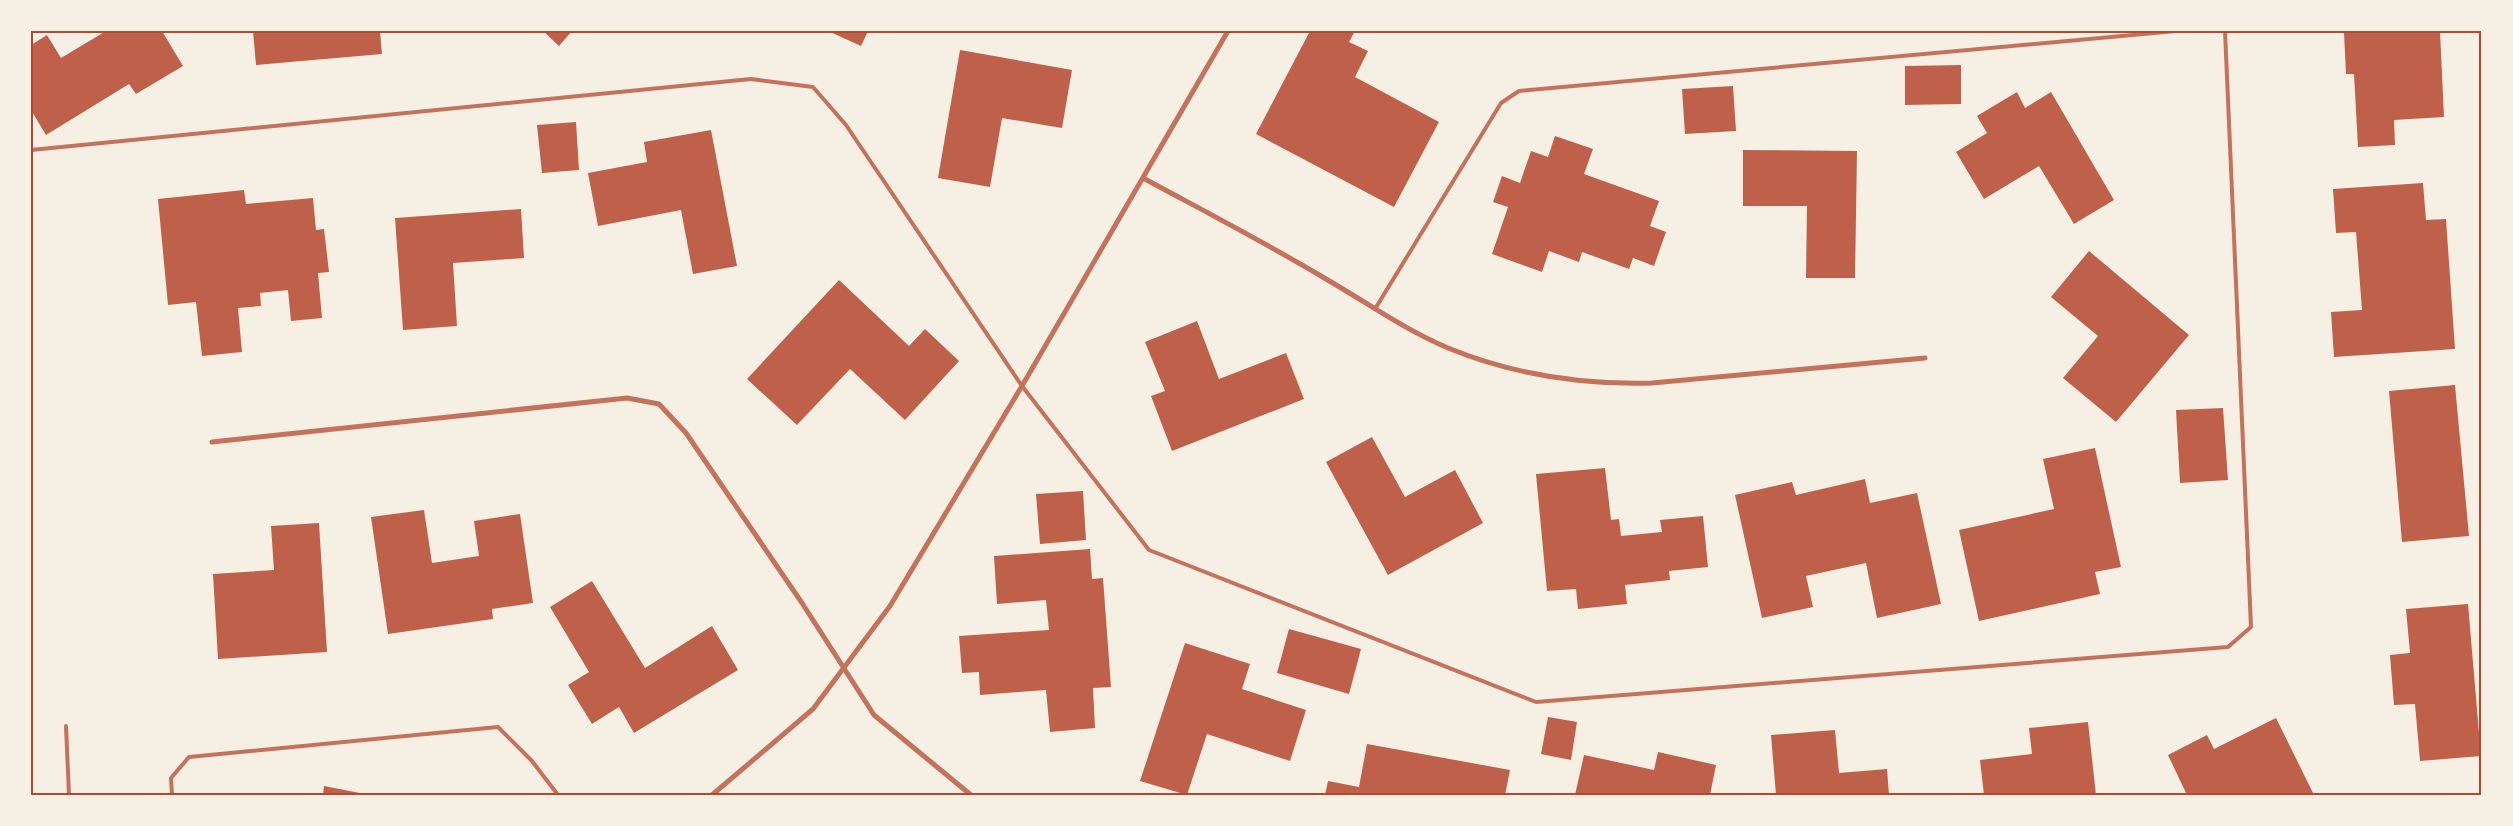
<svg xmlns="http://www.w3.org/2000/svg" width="2513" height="826" font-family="'Fira Sans',sans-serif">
  <rect width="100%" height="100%" fill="#f6efe4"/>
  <path fill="#bf614a" d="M106 31H162L183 66 136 94 129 84 46 135 31 110V45L47 35 61 58Z
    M253 31H380L382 54 256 65Z
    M543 31H572L559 46Z
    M828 31H868L861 46Z
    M1310 31H1355L1349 42 1368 51 1355 77 1439 122 1394 207 1256 134Z
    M2359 31H2440L2444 117 2394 120 2395 145 2358 147 2354 74H2346L2344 33Z
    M960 50 1072 70 1062 128 1002 118 990 187 938 178Z
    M1961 65V104L1905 105V66Z
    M1733 86 1736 131 1685 134 1682 89Z
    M2017 92 2025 108 2051 92 2114 200 2074 224 2039 166 1984 199 1956 152 1987 133 1977 116Z
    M576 122 579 170 542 173 537 125Z
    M711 130 737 266 693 274 681 210 598 226 588 173 647 162 644 142Z
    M1555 136 1593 149 1584 174 1659 201 1650 226 1666 232 1654 266 1633 258 1629 269 1582 252 1579 262 1549 251 1542 272 1492 254 1508 207 1493 202 1502 176 1520 183 1531 151 1548 157Z
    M1743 150 1857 151 1855 278H1806L1807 206H1743Z
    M2423 183 2426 220 2446 219 2455 349 2334 357 2331 312 2362 310 2356 232 2336 233 2333 189Z
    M244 190 246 204 313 198 316 230 324 229 329 272 318 273 322 318 291 321 288 290 260 293 261 306 238 308 242 352 202 356 196 302 168 305 158 199Z
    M521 209 524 258 453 263 457 326 403 330 395 218Z
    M2089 251 2189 335 2116 422 2063 378 2098 336 2051 297Z
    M839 280 909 346 925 329 959 361 905 420 850 369 797 425 747 379Z
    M1197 321 1219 379 1286 353 1304 399 1172 451 1151 396 1165 391 1145 342Z
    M2455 385 2469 536 2402 542 2389 391Z
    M2223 408 2228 480 2180 483 2176 410Z
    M1372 437 1405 497 1455 470 1483 523 1388 575 1326 462Z
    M2095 448 2121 567 2095 572 2100 594 1979 621 1959 530 2054 509 2043 459Z
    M1605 468 1611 520 1619 519 1621 536 1662 532 1660 520 1703 516 1708 567 1669 571 1670 580 1625 585 1627 604 1578 609 1576 589 1547 591 1536 474Z
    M1865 479 1870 503 1917 493 1941 604 1877 618 1866 563 1806 576 1813 607 1762 618 1735 495 1792 482 1796 495Z
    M1083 491 1086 540 1040 544 1036 494Z
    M424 510 432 563 479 556 474 521 520 514 533 603 492 609 493 619 388 634 371 517Z
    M319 523 327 652 218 659 213 574 274 570 271 526Z
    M1090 549 1092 579 1103 578 1111 687 1093 688 1095 728 1050 732 1046 690 980 695 979 672 962 673 959 636 1049 630 1046 600 997 604 994 556Z
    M592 581 645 668 712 626 738 670 634 733 619 707 592 724 568 685 589 672 550 607Z
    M2468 604 2481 756 2420 761 2415 704 2394 705 2390 655 2410 653 2406 609Z
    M1289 629 1361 649 1349 694 1277 673Z
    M1185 643 1250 664 1242 689 1306 710 1290 761 1207 734 1187 795 1140 781Z
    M1548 717 1577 722 1571 760 1541 754Z
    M2276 718 2314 795H2187L2168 755 2207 735 2214 749Z
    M2088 722 2096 795H1984L1980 760 2032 754 2029 728Z
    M1835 730 1839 773 1887 769 1889 795H1776L1771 735Z
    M1367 744 1510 770 1505 795H1325L1328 781 1359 787Z
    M1658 752 1716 765 1710 795H1575L1584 755 1654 770Z
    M324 786 365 794V795H323Z"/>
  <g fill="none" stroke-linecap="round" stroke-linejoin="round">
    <path stroke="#c5725c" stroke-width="4" d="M31 150 751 79 813 87 846 125 1022 386 1149 550 1536 702 2228 647 2251 627 2225 31
      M1375 309 1501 103 1519 91 2176 31
      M66 726 69 795
      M172 795 171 778 189 757 498 727 532 761 558 795"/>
    <path stroke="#c5725c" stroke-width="5" d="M1143 178C1204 211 1266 243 1326 279 1366 302 1405 330 1448 348 1514 375 1582 385 1652 383L1925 358
      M212 442 627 398 659 404 686 433 802 603 874 715 971 795
      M712 795 813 709 890 606 1022 386 1228 31"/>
  </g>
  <rect width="2513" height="826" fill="none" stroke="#f6efe4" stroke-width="65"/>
  <rect x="32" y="32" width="2448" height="762" fill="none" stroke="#b5482f" stroke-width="2"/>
</svg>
